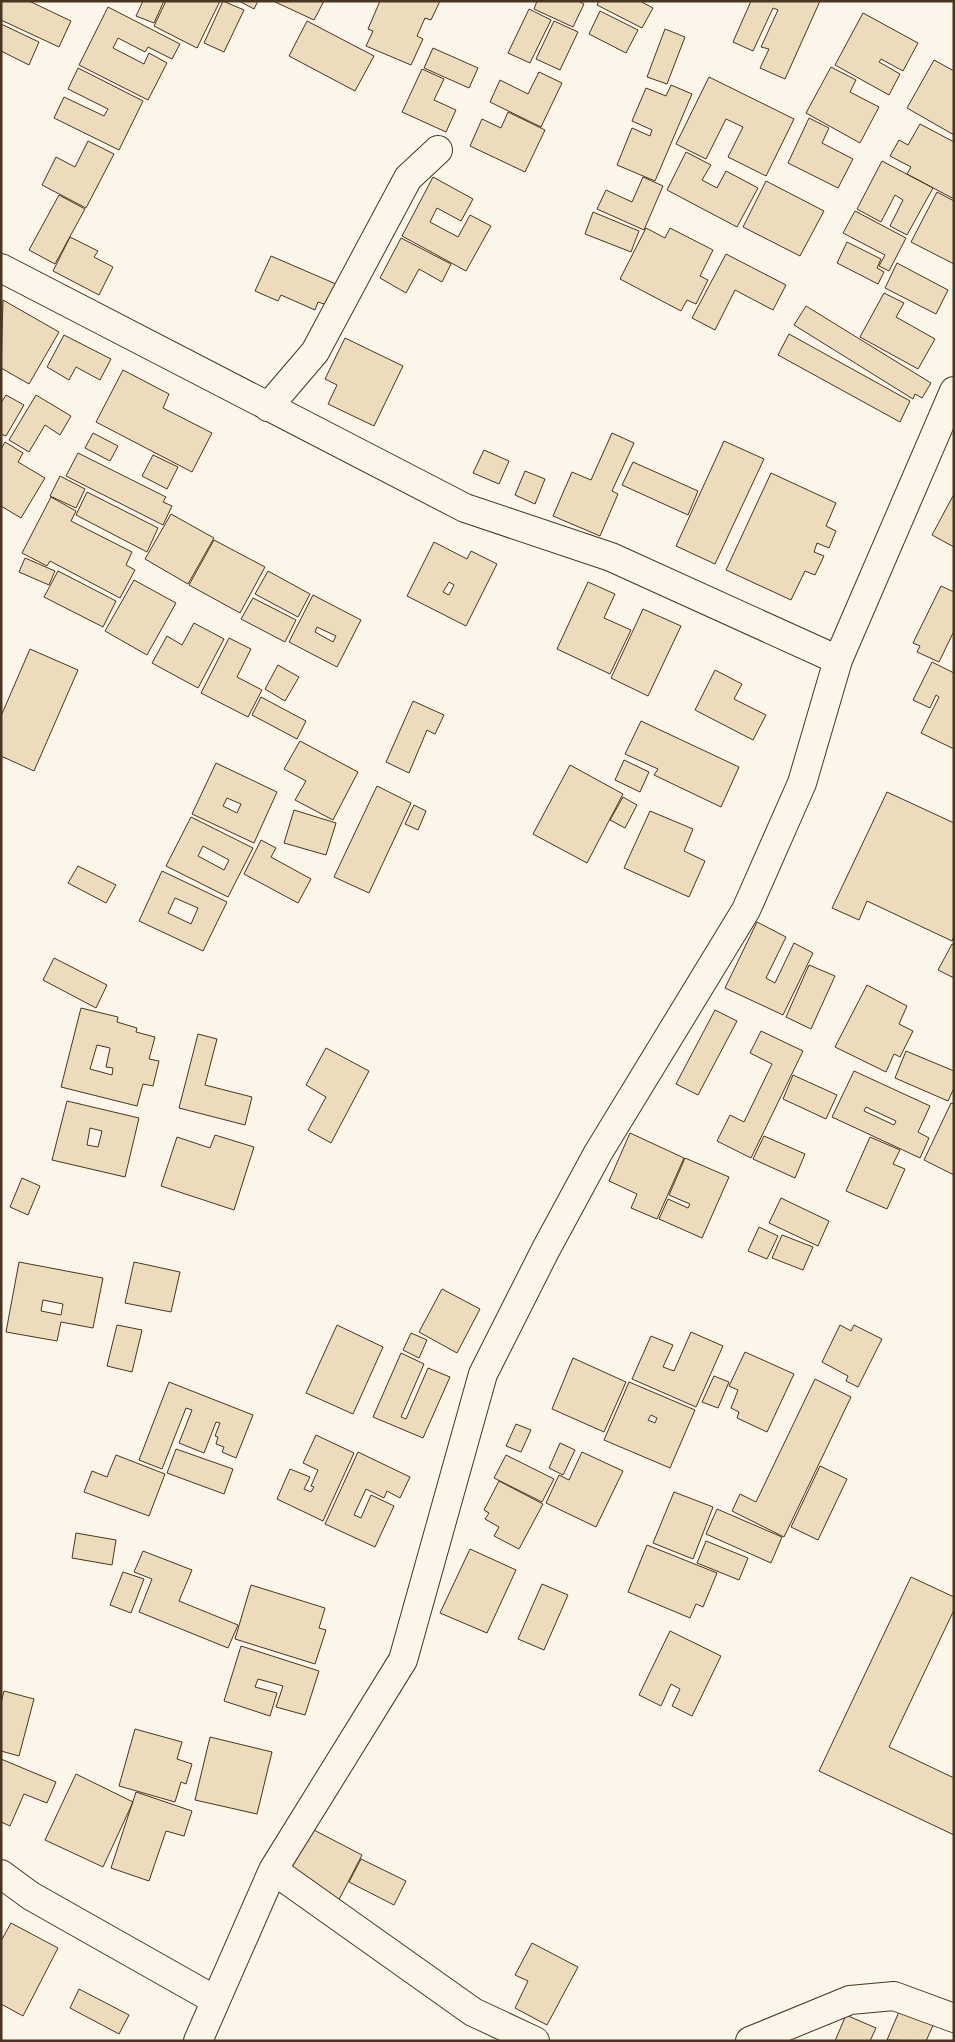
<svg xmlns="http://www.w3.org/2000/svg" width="955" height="2042" font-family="Figtree,sans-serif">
  <rect width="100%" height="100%" fill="#fbf6e9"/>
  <path fill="#ecdcbc" stroke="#4a3520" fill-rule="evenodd" d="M1 1H29L71 21 59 47 1 20Z
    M143 1H164L154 23 136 16Z
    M166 1H220L197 48 154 26Z
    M223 1 244 10 224 52 204 43Z
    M239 1H258L254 9Z
    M273 1H324L314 20Z
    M380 1H440L431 20 425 18 417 36 423 39 411 65 366 46 373 31 368 29Z
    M537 1H578L584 4 573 27 534 9Z
    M599 1H640L653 8 642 28 597 5Z
    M751 1H820L785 79 760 68 769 49 761 47 778 10 773 8 753 51 733 42Z
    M108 7 180 44 172 59 148 47 145 52 118 38 113 48 144 64 149 53 167 63 148 100 79 65Z
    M529 9 551 20 530 63 508 53Z
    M600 11 638 30 626 53 589 34Z
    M863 13 918 43 903 71 881 59 879 62 900 74 889 95 835 65Z
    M307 21 374 56 355 91 289 56Z
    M554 21 578 32 560 70 536 59Z
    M1 24 39 42 29 65 1 51Z
    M665 29 685 37 667 84 647 77Z
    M433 48 478 68 469 88 424 68Z
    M934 60 954 71V135L907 108Z
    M831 67 856 80 850 92 879 107 860 143 806 113Z
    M78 68 143 101 119 150 54 118 64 97 104 116 108 109 68 89Z
    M422 69 444 79 434 100 456 110 446 132 402 112Z
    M539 72 562 83 541 127 490 102 500 80 528 94Z
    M709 77 794 119 766 176 728 157 743 127 726 119 706 159 676 144Z
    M671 85 692 94 655 181 617 165 632 128 650 136 652 130 632 121 646 88 666 96Z
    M508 112 545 130 525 172 470 146 482 119 501 128Z
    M809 118 829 128 822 143 853 159 838 188 788 163Z
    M920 124 954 142V199L907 174 911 167 890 156 899 140 908 145Z
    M88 141 114 154 86 208 42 185 56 157 75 167Z
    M686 152 711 165 702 180 717 188 726 171 758 188 737 227 667 190Z
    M882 161 933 188 907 235 890 226 903 200 895 195 881 222 857 209Z
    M433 177 473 199 461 221 437 208 430 222 458 237 470 215 491 226 466 271 402 236Z
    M643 177 663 186 644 230 597 209 606 190 632 202Z
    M766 181 824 211 800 256 743 227Z
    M937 192 954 201V264L911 242Z
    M59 195 85 209 55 264 29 250Z
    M855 211 906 238 889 271 879 266 885 255 843 233Z
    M593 212 639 231 631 252 585 234Z
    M646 228 665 238 670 228 713 250 700 276 708 280 696 304 687 300 681 311 620 279Z
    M70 237 98 251 94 257 113 267 99 295 53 271Z
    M401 238 451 264 442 282 419 269 406 293 380 278Z
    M847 242 881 259 877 268 884 272 878 284 837 263Z
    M726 254 786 285 773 310 735 290 715 330 692 318Z
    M271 256 336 284 327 305 318 302 315 310 281 295 278 301 255 291Z
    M897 263 948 290 936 314 885 288Z
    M884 293 904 303 896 317 935 339 918 369 860 337Z
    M3 300 59 332 29 384 1 368Z
    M806 306 931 383 922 398 915 394 913 399 794 325Z
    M789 334 910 401 900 422 778 355Z
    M64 335 111 359 100 380 76 367 69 380 47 367Z
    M345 338 403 366 374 426 328 404 337 385 325 379Z
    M123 370 169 394 163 408 212 433 192 472 96 422Z
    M6 395 24 405 6 436 1 434V403Z
    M36 395 71 416 60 435 45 425 29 452 9 440Z
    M93 433 118 446 110 461 85 448Z
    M612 433 634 443 612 491 618 494 600 536 553 516 572 472 591 480Z
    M724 441 764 459 715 564 676 546Z
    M5 442 23 453 18 462 45 478 21 518 1 506V449Z
    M484 450 509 461 499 484 473 473Z
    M78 453 166 497 163 502 172 506 163 525 66 476Z
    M153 455 178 467 167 489 142 476Z
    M633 462 698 491 688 515 622 485Z
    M525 471 545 479 535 504 515 495Z
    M771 473 836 503 826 526 836 531 829 548 817 543 814 552 824 556 815 575 805 571 791 600 726 570Z
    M60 476 85 489 76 508 50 496Z
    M87 492 158 528 147 552 76 515Z
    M954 494V547L932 535Z
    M51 497 76 511 71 521 132 552 126 565 135 570 120 598 50 561 47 566 22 553Z
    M171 514 214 538 188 584 145 559Z
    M214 540 265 567 240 613 189 585Z
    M434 542 467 559 471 551 497 564 466 626 407 596ZM449 582 454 585 449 595 443 592Z
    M25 558 55 571 49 585 19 572Z
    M58 571 116 601 103 627 44 597Z
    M268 571 310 594 298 617 255 594Z
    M134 580 176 603 147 655 105 631Z
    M588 582 615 594 604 618 631 630 610 674 557 649Z
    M941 586 954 592V631L939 662 917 652 920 646 913 643Z
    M313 595 361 620 337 667 289 642ZM317 627 336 636 333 642 315 632Z
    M253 598 296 620 285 642 241 619Z
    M643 609 681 626 648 696 611 678Z
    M194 623 224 639 198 688 152 663 167 636 182 645Z
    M229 638 251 649 237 677 262 690 248 717 201 693Z
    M30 649 78 670 34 771 1 756V716Z
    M932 662 954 673V749L921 733 939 697 936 695 930 708 913 700Z
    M278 665 299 677 285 701 265 689Z
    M715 670 742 684 734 699 766 715 753 740 695 710Z
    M261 697 306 721 297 739 252 715Z
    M413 701 444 715 435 734 427 730 409 773 386 762Z
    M641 721 739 767 721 807 654 775 658 769 625 754Z
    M300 741 358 772 333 820 295 800 306 781 284 769Z
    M624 760 649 772 640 792 615 780Z
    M216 763 277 792 254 843 192 814ZM227 798 241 804 237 813 223 806Z
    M570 765 623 794 587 863 533 834Z
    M377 786 411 803 369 893 334 877Z
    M887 792 954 823V936L952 941 867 901 859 920 832 908Z
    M623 797 637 805 625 828 610 820Z
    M414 805 426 811 418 830 405 824Z
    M294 810 336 823 326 855 284 843Z
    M650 811 693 829 684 851 705 861 689 897 624 868Z
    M191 817 253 848 228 897 166 866ZM203 846 229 860 224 870 198 856Z
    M261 840 276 848 271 857 311 879 298 903 244 874Z
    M78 866 116 885 106 903 68 883Z
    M162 871 227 902 203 951 139 921ZM175 898 198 908 191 924 168 913Z
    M757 922 786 937 766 978 775 983 794 943 813 953 783 1015 725 988Z
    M952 944 954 945V978L938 970Z
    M54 958 107 985 96 1008 43 980Z
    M809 965 835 976 811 1029 786 1017Z
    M867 985 907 1006 899 1024 913 1031 900 1057 894 1054 886 1072 835 1047Z
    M81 1008 118 1017 117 1022 137 1028 136 1032 155 1037 149 1059 159 1061 153 1086 143 1084 137 1106 61 1087ZM97 1045 110 1048 106 1067 113 1068 112 1075 90 1069Z
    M715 1010 737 1021 698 1095 676 1084Z
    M761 1031 803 1051 751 1158 717 1141 730 1115 744 1122 772 1064 750 1053Z
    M198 1034 217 1039 205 1085 252 1097 245 1125 179 1108Z
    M326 1048 369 1071 331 1143 308 1130 326 1097 306 1085Z
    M906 1051 954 1071V1088L948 1101 895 1078Z
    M854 1071 930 1106 918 1132 929 1138 920 1158 832 1117ZM866 1107 896 1121 894 1125 864 1111Z
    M793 1075 837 1095 826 1119 783 1099Z
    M67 1101 139 1118 125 1177 52 1160ZM90 1128 102 1131 98 1147 87 1145Z
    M951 1103 954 1104V1175L924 1160Z
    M630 1133 684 1158 657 1219 631 1208 637 1194 609 1181Z
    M215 1135 254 1147 234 1210 161 1186 177 1137 210 1148Z
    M764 1136 805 1154 795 1178 753 1159Z
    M870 1137 900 1150 893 1164 905 1169 887 1209 846 1191Z
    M685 1158 729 1177 702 1238 659 1219 668 1199 688 1208 690 1204 669 1195Z
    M22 1178 40 1186 28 1215 10 1207Z
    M781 1198 829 1221 818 1246 769 1223Z
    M759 1227 778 1236 767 1259 748 1251Z
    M782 1235 813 1247 803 1270 772 1258Z
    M19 1262 103 1278 93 1328 61 1322 57 1341 6 1332ZM43 1300 63 1304 61 1315 41 1311Z
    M134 1262 180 1272 171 1312 125 1303Z
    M442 1289 480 1309 457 1353 419 1332Z
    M117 1325 142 1330 132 1372 107 1366Z
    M337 1325 383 1347 353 1414 306 1393Z
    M840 1325 851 1331 854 1325 882 1339 858 1387 846 1381 848 1376 822 1362Z
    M691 1332 723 1346 696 1407 632 1379 651 1336 673 1345 663 1367 674 1371Z
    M411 1333 427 1340 419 1358 403 1350Z
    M745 1352 794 1374 767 1432 737 1418 739 1412 731 1408 738 1390 729 1386Z
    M401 1353 424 1364 401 1417 406 1419 428 1368 450 1377 423 1438 373 1417Z
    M573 1358 626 1382 604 1432 552 1409Z
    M714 1376 729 1382 718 1408 702 1402Z
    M815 1379 851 1397 784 1537 732 1511 740 1494 756 1502Z
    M169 1382 253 1415 236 1458 222 1452 224 1447 216 1444 218 1437 215 1436 220 1423 216 1422 204 1453 179 1443 192 1410 186 1408 162 1469 139 1460Z
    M629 1382 695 1410 670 1468 604 1440ZM651 1415 657 1418 655 1423 648 1420Z
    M516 1424 531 1430 521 1452 506 1446Z
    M316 1435 354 1453 323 1521 277 1499 290 1469 310 1477 304 1489 311 1492 314 1487 311 1486 318 1470 303 1463Z
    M560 1443 575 1450 563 1475 549 1468Z
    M176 1449 233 1469 224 1494 167 1473Z
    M358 1452 410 1477 400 1498 387 1491 384 1498 366 1489 354 1515 361 1518 371 1495 394 1506 375 1547 325 1524Z
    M582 1452 623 1471 596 1527 546 1503 559 1475 569 1480Z
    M116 1455 165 1474 149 1516 84 1492 92 1471 107 1477Z
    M506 1455 554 1479 542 1502 494 1478Z
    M820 1466 847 1479 818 1540 791 1527Z
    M499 1481 543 1504 519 1549 494 1536 499 1527 485 1519 489 1513 484 1510Z
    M674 1492 713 1507 693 1559 653 1543Z
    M717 1509 782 1537 771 1563 706 1534Z
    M76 1533 116 1540 112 1565 72 1558Z
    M706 1541 748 1558 739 1580 697 1563Z
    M647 1545 717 1573 703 1607 696 1604 690 1618 628 1592Z
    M470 1549 516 1570 487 1633 440 1613Z
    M143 1551 192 1570 179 1601 238 1625 228 1648 139 1612 152 1579 134 1572Z
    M123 1572 144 1579 131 1613 110 1605Z
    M911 1577 954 1597V1610L889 1747 954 1778V1835L819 1771Z
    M542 1584 568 1595 544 1650 518 1639Z
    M251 1585 325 1608 319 1628 326 1630 315 1664 235 1639Z
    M670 1631 721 1656 692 1716 672 1706 680 1689 671 1684 661 1706 639 1695Z
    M241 1646 319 1671 305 1715 276 1707 283 1686 258 1679 255 1687 277 1693 270 1716 224 1701Z
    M4 1691 34 1699 19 1756 1 1751V1703Z
    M135 1729 182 1742 177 1759 192 1764 186 1784 181 1782 175 1802 119 1786Z
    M210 1737 272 1752 257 1814 195 1800Z
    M1 1759 56 1782 47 1803 24 1794 10 1826 1 1822Z
    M76 1774 133 1802 103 1867 45 1840Z
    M136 1792 192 1811 184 1836 166 1831 149 1881 111 1868Z
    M312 1829 362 1855 330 1917 285 1880Z
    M361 1859 406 1881 394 1905 349 1882Z
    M11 1923 58 1948 23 2016 1 2004V1941Z
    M532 1943 578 1967 547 2025 515 2008 528 1981 515 1975Z
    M79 1989 129 2015 119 2034 70 2008Z
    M901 2007 935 2021 926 2041 887 2040Z
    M846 2015 876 2028 870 2041H835Z"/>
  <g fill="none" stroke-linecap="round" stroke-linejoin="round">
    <g stroke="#4a3520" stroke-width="30">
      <path id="minor" d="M1 268 465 508 611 557 838 660
        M268 407 315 352 408 178 438 150
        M273 1870 473 2012 535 2041
        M1 1874 31 1896 215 2000
        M198 2041 273 1870 403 1660 483 1374 546 1249 598 1153 746 910 802 783 838 660 954 391
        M750 2041 850 2000 894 1996 954 2018"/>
    </g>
    <use href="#minor" stroke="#fbf6e9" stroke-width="28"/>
  </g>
  <rect width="955" height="2042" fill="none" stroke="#4a3520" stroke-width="5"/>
</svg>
